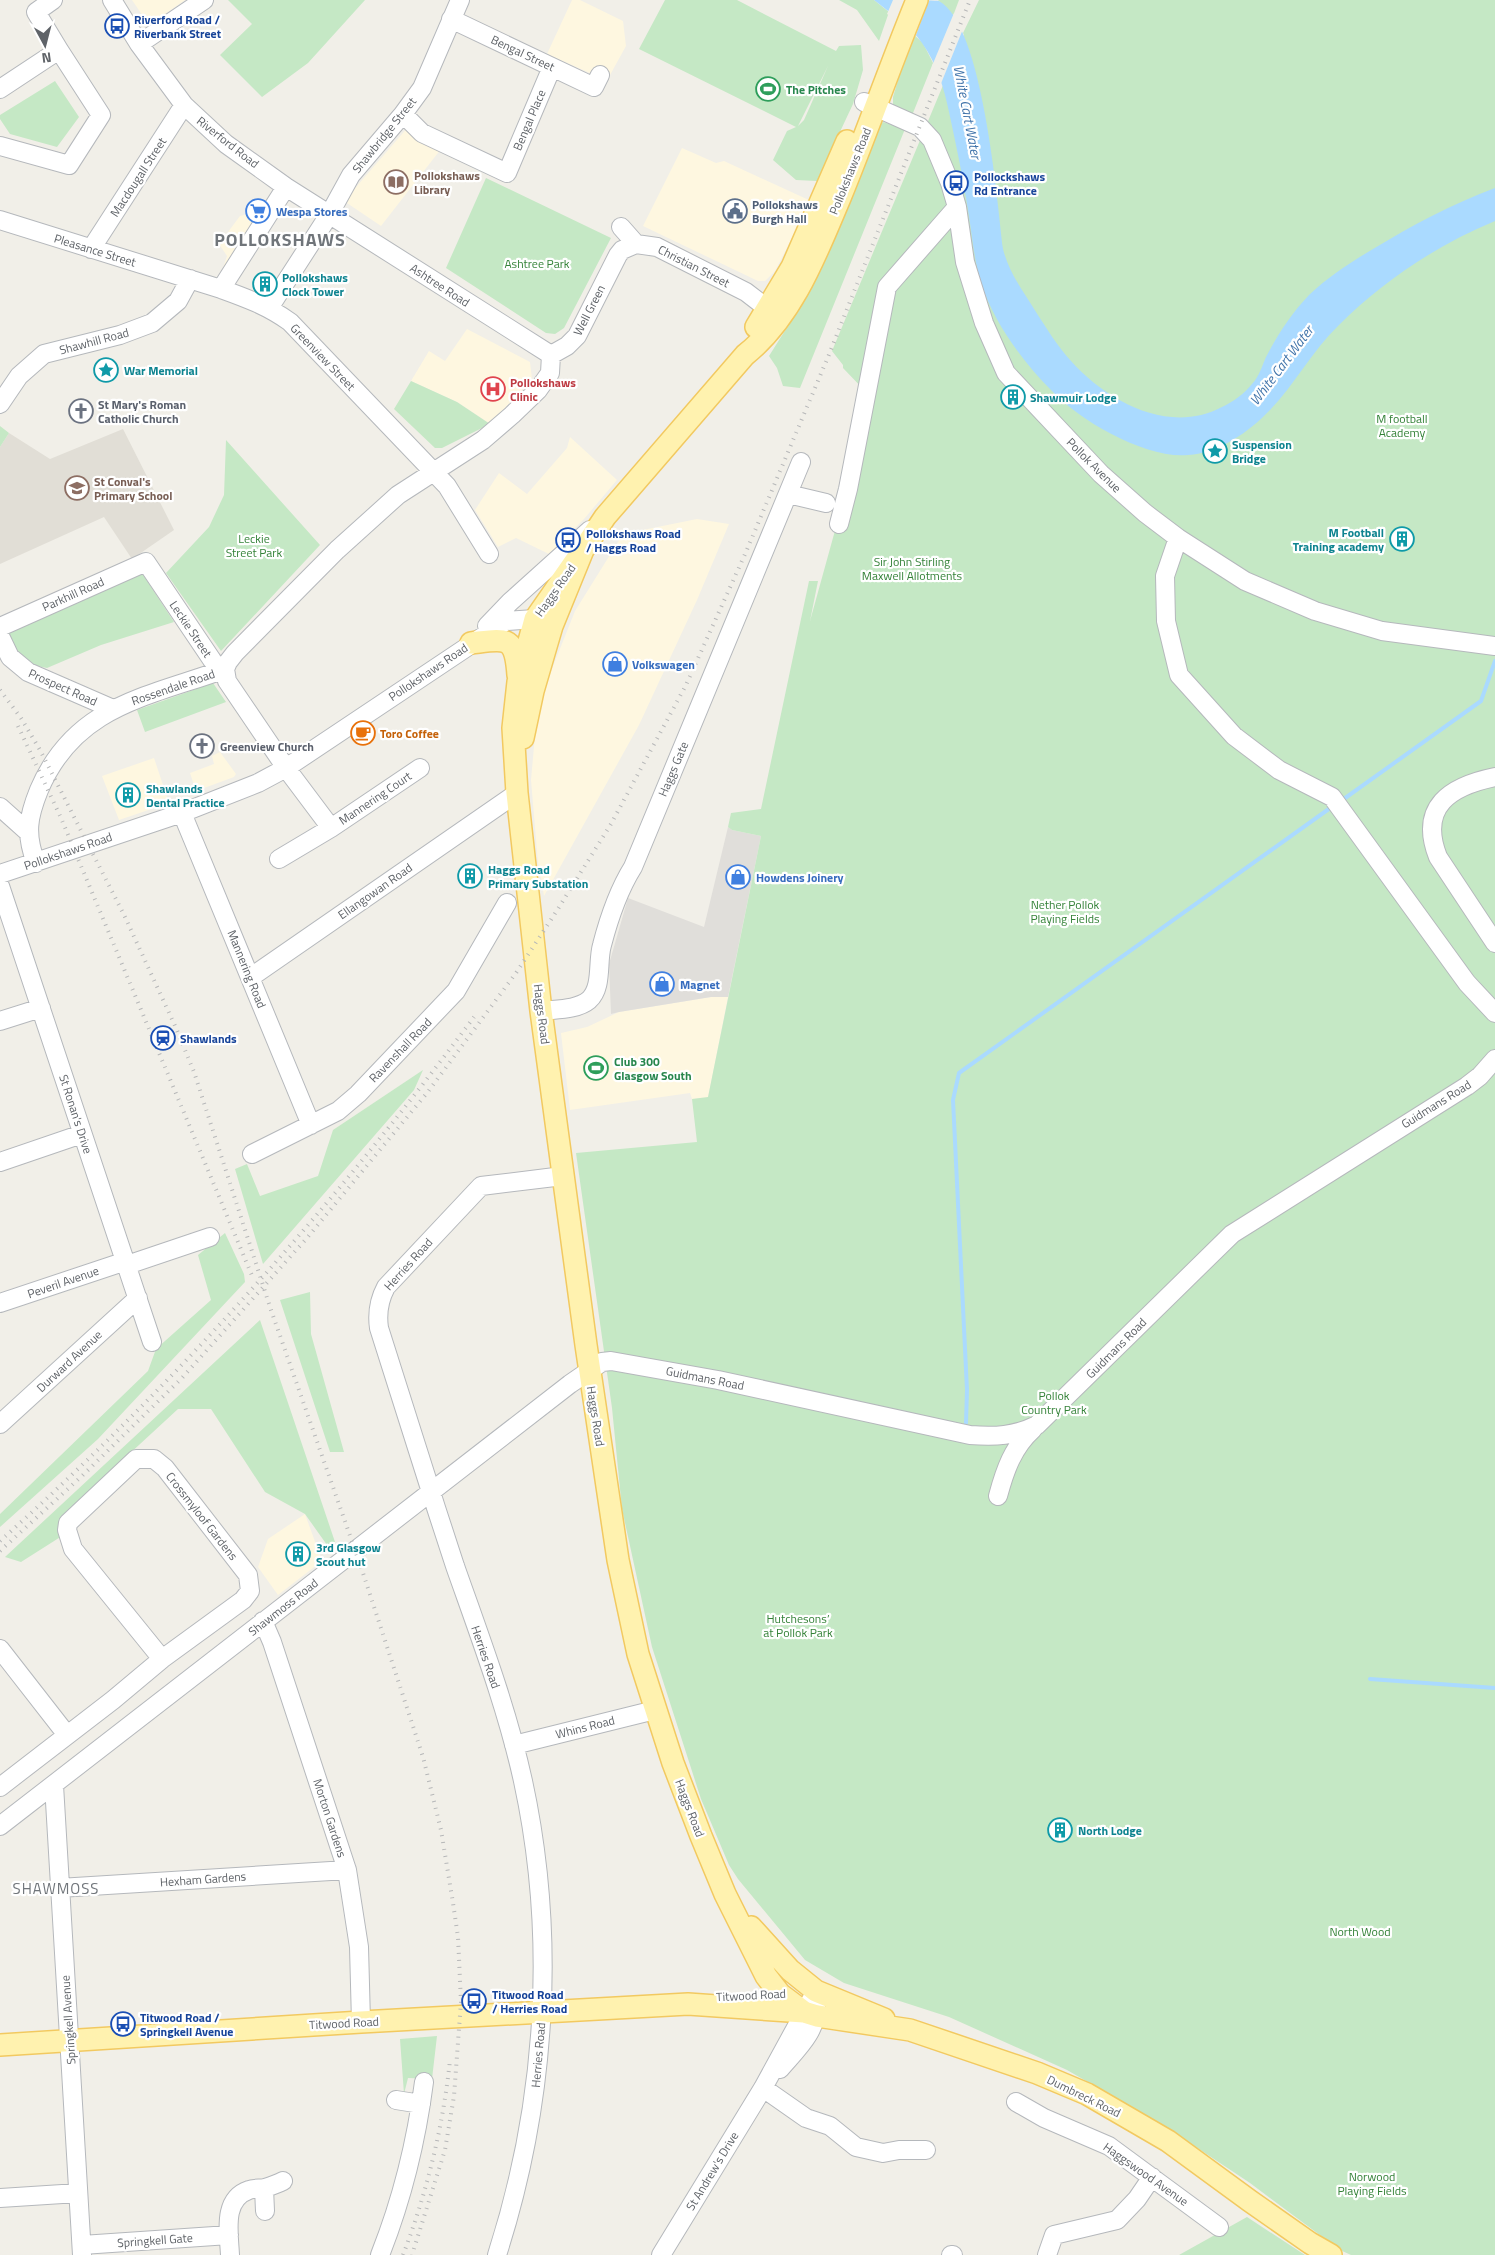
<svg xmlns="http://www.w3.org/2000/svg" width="1495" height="2255" font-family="'Titillium Web',sans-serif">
  <rect width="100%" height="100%" fill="#f1efe8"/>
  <path fill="#fef7e0" d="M132 0H185L149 25Z
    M572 0H580L623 21 626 46 610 75 592 74 547 54Z
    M409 126 441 149 381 226 344 201Z
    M682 148 716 163 724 161 811 201 775 271 765 281H758L643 226Z
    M255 199 268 209 222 271 227 256 219 244 240 216 244 215 254 203Z
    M467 329 530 362 532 379 490 424 457 402 411 381 429 351 445 361Z
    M570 437 617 480 584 519 549 554 516 538 498 547 475 510 499 473 527 494 567 448Z
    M697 519 729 524 697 600 639 725 544 896 538 863 531 780 536 724 546 684 575 611 623 534Z
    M220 752 236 774 234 777 196 791 190 773 214 764 212 756Z
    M154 758 169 803 119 820 102 776Z
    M711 997H728L708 1098 692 1099 690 1093 570 1110 561 1033 587 1027 619 1012Z
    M305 1514 322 1561 278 1595 258 1567 268 1539Z"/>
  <path fill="#e0deda" d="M728 827 732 830 761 836 728 997H711L619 1012 611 1014 609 964 628 898 704 927Z"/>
  <path fill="#e1ded6" d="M123 429 174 530 132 559 104 517 0 564V447L9 433 50 459Z"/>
  <path fill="#c5e8c5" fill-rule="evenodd" d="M228 0H365L308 63 262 97 220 55 252 24Z
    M665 0H737L836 51 839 46 861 45 863 70 853 104 817 181 796 180 773 160 787 131 796 127 639 49ZM828 66 804 120 798 126Z
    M839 0H874L889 12 879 41 857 10Z
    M938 0H959L953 16Z
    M979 0H1495V2255H1351L1340 2250 1250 2183 1163 2125 1067 2070 949 2017 844 1983 805 1960 738 1879 729 1865 701 1799 652 1647 622 1509 612 1408 576 1153 697 1142 692 1099 708 1097 761 836 732 830 728 827 731 813 761 809 809 581H818L810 621 844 498 866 392 843 368V365L832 351 964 35 963 33Z
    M912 33 923 43 933 63 911 118 893 106V97Z
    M55 81 79 117 57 147 10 134 0 119V115Z
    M883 122 905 129 800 388 783 386 777 368 769 356 798 310 842 216 880 124Z
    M486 178 611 238 564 328 555 334 546 333 446 268Z
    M411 381 457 402 490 424 442 448H435L394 409Z
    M0 426 9 433 0 447Z
    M226 440 320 545 221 651 166 573 209 527 224 495Z
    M140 570 174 622 101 645 47 668 27 664 17 654 6 631Z
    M213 683 226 702 145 732 137 710Z
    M423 1070 414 1090 263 1264 235 1169 247 1164 260 1196 318 1176 333 1130Z
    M225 1233 244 1274 245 1282 98 1439 0 1527V1514L148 1371 156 1349 211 1300 198 1255Z
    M310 1292 311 1334 344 1452H330L280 1300Z
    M260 1320 335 1542 327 1545 305 1514 265 1492 211 1409H178L62 1516V1536L21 1562 5 1557Z
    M437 2036 432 2079 408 2078 404 2094 400 2039Z
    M1247 2217 1305 2255H1179Z"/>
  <path fill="#aadaff" d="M874 0C885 0 931 0 939 1 983 25 997 199 1003 249 1009 273 1023 291 1036 312 1047 329 1058 347 1071 361 1108 402 1169 435 1222 407 1233 402 1245 393 1252 384 1259 377 1262 366 1266 357 1278 334 1291 314 1309 295 1328 277 1351 262 1373 249 1413 225 1452 204 1495 188V221C1437 245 1383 281 1339 325 1312 351 1295 384 1270 410 1249 432 1219 453 1188 455 1146 459 1080 421 1052 391 1023 362 994 323 981 283 974 260 972 234 968 210 963 177 956 145 949 112 944 88 937 64 922 43 910 25 890 13 874 0Z"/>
  <path fill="#f1efe8" d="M893 0H929L916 35 887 14Z
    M954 13 963 29 940 86 932 66Z"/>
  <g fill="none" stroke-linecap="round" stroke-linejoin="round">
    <path stroke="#aadaff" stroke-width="4" d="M1341 801 1481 701 1495 661
      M966 1423 967 1390 953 1100 959 1073 1333 806
      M1370 1679 1495 1688"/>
    <g stroke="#b5b8bc" stroke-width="20">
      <path id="minor" d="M112 0 139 44 184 105 226 144 286 187 551 355
        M451 19 594 87 600 75
        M139 44 204 0
        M0 89 59 50 36 12 53 0
        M864 102 920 127 932 140 950 183 957 207 965 262 984 323 1006 373 1101 474 1145 513 1178 538 1245 581 1315 611 1382 631 1495 646
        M403 114 422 133 507 173 552 67
        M0 146 69 165 101 115 59 50
        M0 220 221 289C246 298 268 306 290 322L447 486 489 554
        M621 227 636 244
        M91 249 184 105
        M221 289 286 187
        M269 308 329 215 351 175 403 114 422 88 460 0
        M551 355 567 346 577 336 618 255 622 250 636 244 657 247 746 292 768 309
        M0 404 19 376 44 354 120 335 152 323 178 301 190 279
        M788 494 826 503
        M839 524 848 489 887 287 957 207
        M1178 538 1165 576 1166 621 1179 675 1234 736 1279 770 1332 797 1467 983 1495 1013
        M487 626 510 602 590 530
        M0 627 146 562 212 660 216 665 225 669 227 681 286 768 331 828
        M0 636 10 657 28 672 113 709
        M1495 777C1451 786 1418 806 1438 857L1495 943
        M0 807 28 832
        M182 813 311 1125
        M279 859 331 828 420 768
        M36 863C25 834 28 817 39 790 75 705 148 697 225 669L228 662 235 653 337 550 398 495 483 440 512 415 538 390 550 373 551 355
        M0 874 182 813 258 783 286 768 506 621 535 619 547 624
        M0 886 152 1342
        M251 977 517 793
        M541 1011C556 1009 577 1010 589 1000 603 987 597 962 602 945 609 918 618 891 633 867L801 462
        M0 1021 41 1008
        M252 1154 338 1111 358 1094 456 991 507 903
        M0 1162 82 1134
        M127 1265 210 1237
        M0 1303 126 1261
        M0 1424 138 1298
        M998 1496C1005 1470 1013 1447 1033 1429
        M263 1621 272 1642 347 1870 359 1947 361 2022
        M0 1649 67 1735
        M514 1745 655 1710
        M54 1785 82 2255
        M0 1787 113 1700 162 1659 243 1600 250 1591 248 1575 165 1468 154 1459H136L68 1523 67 1530 73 1549 162 1659
        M0 1826 570 1384 602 1362 611 1361 718 1380 970 1435C995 1437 1015 1436 1037 1425L1232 1234 1467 1086 1480 1076 1495 1059
        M59 1888 347 1870
        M780 2069C796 2050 818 2031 816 2005
        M763 2088 806 2118 830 2126 856 2147 883 2153 899 2150H926
        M396 2100 421 2104
        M1016 2102 1044 2118 1109 2146 1219 2227
        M264 2188 265 2211
        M0 2198 78 2193
        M82 2245 229 2235
        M230 2255C229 2233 222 2199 249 2190 254 2188 260 2189 265 2188 271 2186 277 2184 283 2181
        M380 2255C403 2197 416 2144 424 2082
        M497 2255C546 2103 557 1938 523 1781 507 1708 480 1637 455 1566 429 1487 404 1408 379 1328 377 1314 379 1300 386 1287L481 1186 563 1176
        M661 2255 763 2088 816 1991
        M951 2255H953
        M1047 2255 1054 2235 1117 2220 1137 2199 1152 2177"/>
    </g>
    <g stroke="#f2c960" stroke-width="24">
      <path id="major" d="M756 327 792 267 847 141
        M583 550 535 619 518 682 513 728 517 793 541 1011 586 1345 618 1560 638 1654 673 1763 701 1836 725 1894 766 1976 780 1994 804 2012
        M471 643C505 639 515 634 518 675
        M523 738 533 691 552 626 583 550 605 517 745 355C793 317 817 252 840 198 867 132 890 66 917 0
        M751 1927 790 1970 816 1991 884 2019
        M0 2045 361 2022 688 2004 804 2012 817 2016 910 2030 1037 2073 1087 2094 1168 2141 1250 2201 1310 2243 1331 2255"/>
    </g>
    <use href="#minor" stroke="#fff" stroke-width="18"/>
    <use href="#major" stroke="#fff2af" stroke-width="21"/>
    <path stroke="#b6b7b8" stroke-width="4" stroke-dasharray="1 6" stroke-linecap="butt" d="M0 690 21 718 40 750 125 917 176 1028 194 1072 271 1310 362 1570 423 1757 441 1830 453 1903 458 1937 461 2002 454 2096 445 2150 412 2255
      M18 726 61 818 253 1278
      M0 1541C176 1384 333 1206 474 1017
      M0 1551 82 1476 182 1378 307 1238 427 1093 516 973 556 912 611 824 686 685 746 552 828 357 970 0
      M403 2255C427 2192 443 2127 450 2060"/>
  </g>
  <defs>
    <g id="bus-ring" transform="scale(1.25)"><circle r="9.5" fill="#fff" stroke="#1a4fb4" stroke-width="1.5"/><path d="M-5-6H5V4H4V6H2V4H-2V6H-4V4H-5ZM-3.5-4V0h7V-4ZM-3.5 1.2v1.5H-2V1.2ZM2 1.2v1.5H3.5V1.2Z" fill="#1a4fb4"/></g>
    <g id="stadium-ring" transform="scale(1.25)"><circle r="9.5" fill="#fff" stroke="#2e9e5b" stroke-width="1.5"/><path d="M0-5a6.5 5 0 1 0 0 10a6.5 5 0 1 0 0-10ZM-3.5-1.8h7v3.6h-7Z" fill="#2e9e5b"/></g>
    <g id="library-ring" transform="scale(1.25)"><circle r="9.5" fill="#fff" stroke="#8d6e63" stroke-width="1.5"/><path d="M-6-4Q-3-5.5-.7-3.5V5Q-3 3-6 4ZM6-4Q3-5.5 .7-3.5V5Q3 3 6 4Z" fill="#8d6e63"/></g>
    <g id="supermarket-ring" transform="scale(1.25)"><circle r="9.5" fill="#fff" stroke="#3f7fe0" stroke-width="1.5"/><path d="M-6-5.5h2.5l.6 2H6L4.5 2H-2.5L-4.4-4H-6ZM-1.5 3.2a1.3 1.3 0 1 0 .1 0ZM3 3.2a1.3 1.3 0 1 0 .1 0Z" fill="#3f7fe0"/></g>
    <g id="civic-ring" transform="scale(1.25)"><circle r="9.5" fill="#fff" stroke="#5c6f8a" stroke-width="1.5"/><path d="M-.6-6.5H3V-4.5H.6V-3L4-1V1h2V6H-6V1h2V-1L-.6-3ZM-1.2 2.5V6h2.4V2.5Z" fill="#5c6f8a"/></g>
    <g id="building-ring" transform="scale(1.25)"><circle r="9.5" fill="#fff" stroke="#0f9aa8" stroke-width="1.5"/><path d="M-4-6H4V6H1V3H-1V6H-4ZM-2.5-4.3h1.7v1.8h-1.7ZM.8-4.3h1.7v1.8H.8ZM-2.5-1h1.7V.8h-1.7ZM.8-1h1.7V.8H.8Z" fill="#0f9aa8"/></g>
    <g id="sight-ring" transform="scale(1.25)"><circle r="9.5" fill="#fff" stroke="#0f9aa8" stroke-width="1.5"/><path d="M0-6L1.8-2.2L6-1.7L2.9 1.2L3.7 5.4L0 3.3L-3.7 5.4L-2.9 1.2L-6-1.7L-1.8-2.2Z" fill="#0f9aa8"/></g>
    <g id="hospital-ring" transform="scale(1.25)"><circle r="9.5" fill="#fff" stroke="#e0444e" stroke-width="1.5"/><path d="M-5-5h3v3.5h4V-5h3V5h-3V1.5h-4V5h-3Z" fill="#e0444e"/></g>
    <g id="church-ring" transform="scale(1.25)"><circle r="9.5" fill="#fff" stroke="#6b7280" stroke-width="1.5"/><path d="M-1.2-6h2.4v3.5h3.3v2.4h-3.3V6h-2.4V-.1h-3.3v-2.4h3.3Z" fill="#6b7280"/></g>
    <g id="school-ring" transform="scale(1.25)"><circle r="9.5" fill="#fff" stroke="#8d6e63" stroke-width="1.5"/><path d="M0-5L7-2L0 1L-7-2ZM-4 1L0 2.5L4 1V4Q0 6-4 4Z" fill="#8d6e63"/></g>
    <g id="shop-ring" transform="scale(1.25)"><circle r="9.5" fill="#fff" stroke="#3f7fe0" stroke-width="1.5"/><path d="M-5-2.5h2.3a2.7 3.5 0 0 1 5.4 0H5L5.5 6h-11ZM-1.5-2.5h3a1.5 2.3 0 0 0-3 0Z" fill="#3f7fe0"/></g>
    <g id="cafe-ring" transform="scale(1.25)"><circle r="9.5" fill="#fff" stroke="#e8710a" stroke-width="1.5"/><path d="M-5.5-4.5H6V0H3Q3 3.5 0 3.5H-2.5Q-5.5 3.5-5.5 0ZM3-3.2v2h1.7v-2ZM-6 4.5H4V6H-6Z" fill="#e8710a"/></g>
    <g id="station-ring" transform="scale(1.25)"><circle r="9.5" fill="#fff" stroke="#1a4fb4" stroke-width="1.5"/><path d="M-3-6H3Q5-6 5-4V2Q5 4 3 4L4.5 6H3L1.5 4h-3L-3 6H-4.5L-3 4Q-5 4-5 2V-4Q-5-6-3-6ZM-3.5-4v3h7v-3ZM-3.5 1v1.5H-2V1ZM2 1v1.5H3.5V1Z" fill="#1a4fb4"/></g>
  </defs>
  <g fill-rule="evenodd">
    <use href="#bus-ring" x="117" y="26"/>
    <use href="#stadium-ring" x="768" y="89"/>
    <use href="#library-ring" x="396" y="182"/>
    <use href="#bus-ring" x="956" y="183"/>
    <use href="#supermarket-ring" x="258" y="211"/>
    <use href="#civic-ring" x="735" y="211"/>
    <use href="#building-ring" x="265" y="284"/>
    <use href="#sight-ring" x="106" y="370"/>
    <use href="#hospital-ring" x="493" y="389"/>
    <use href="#building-ring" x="1013" y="397"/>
    <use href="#church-ring" x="81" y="411"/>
    <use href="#sight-ring" x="1215" y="451"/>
    <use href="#school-ring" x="77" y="488"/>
    <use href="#building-ring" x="1402" y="539"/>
    <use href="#bus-ring" x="568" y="540"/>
    <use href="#shop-ring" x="615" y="664"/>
    <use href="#cafe-ring" x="363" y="733"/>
    <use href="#church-ring" x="202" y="746"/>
    <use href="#building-ring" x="128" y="795"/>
    <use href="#building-ring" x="470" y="876"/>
    <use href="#shop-ring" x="738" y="877"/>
    <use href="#shop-ring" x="662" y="984"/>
    <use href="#station-ring" x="163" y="1038"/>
    <use href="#stadium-ring" x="596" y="1068"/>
    <use href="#building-ring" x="298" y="1554"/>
    <use href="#building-ring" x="1060" y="1830"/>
    <use href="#bus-ring" x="474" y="2001"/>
    <use href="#bus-ring" x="123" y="2024"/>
  </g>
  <g text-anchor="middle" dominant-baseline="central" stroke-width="4.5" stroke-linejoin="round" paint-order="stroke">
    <g font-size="12" font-weight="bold" fill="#164399" stroke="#fff" text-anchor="start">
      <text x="134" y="19">Riverford Road /<tspan x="134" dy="14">Riverbank Street</tspan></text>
      <text x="974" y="176">Pollockshaws<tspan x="974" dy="14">Rd Entrance</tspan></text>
      <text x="586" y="533">Pollokshaws Road<tspan x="586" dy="14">/ Haggs Road</tspan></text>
      <text x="180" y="1038">Shawlands</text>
      <text x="492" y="1994">Titwood Road<tspan x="492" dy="14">/ Herries Road</tspan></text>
      <text x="140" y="2017">Titwood Road /<tspan x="140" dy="14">Springkell Avenue</tspan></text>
    </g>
    <g font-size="12" fill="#5f6368" stroke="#fff">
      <text transform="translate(523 53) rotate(25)">Bengal Street</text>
      <text transform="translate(529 120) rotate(-67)">Bengal Place</text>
      <text transform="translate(384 135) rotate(-51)">Shawbridge Street</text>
      <text transform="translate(228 142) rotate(38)">Riverford Road</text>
      <text transform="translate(850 171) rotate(-68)">Pollokshaws Road</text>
      <text transform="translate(138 177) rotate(-57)">Macdougall Street</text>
      <text transform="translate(95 250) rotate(17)">Pleasance Street</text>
      <text transform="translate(694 266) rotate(27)">Christian Street</text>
      <text transform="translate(440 285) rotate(33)">Ashtree Road</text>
      <text transform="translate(589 310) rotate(-63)">Well Green</text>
      <text transform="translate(94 341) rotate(-15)">Shawhill Road</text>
      <text transform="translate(323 357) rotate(46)">Greenview Street</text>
      <text transform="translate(1094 465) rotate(45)">Pollok Avenue</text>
      <text transform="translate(555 590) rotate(-55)">Haggs Road</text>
      <text transform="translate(73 594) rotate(-24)">Parkhill Road</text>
      <text transform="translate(191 629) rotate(56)">Leckie Street</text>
      <text transform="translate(428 672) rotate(-34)">Pollokshaws Road</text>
      <text transform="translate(63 687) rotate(24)">Prospect Road</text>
      <text transform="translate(173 687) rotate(-19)">Rossendale Road</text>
      <text transform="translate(673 769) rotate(-67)">Haggs Gate</text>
      <text transform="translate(375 798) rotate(-34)">Mannering Court</text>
      <text transform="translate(68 851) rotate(-19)">Pollokshaws Road</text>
      <text transform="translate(375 891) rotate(-35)">Ellangowan Road</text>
      <text transform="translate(247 969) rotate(68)">Mannering Road</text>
      <text transform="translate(542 1014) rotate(83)">Haggs Road</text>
      <text transform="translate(400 1050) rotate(-46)">Ravenshall Road</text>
      <text transform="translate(1436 1104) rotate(-32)">Guidmans Road</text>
      <text transform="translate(76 1114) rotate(72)">St Ronan's Drive</text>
      <text transform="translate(408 1264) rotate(-48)">Herries Road</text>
      <text transform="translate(63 1282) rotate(-19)">Peveril Avenue</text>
      <text transform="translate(1116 1348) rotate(-45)">Guidmans Road</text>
      <text transform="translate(69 1361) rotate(-43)">Durward Avenue</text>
      <text transform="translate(705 1378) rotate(11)">Guidmans Road</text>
      <text transform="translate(596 1416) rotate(81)">Haggs Road</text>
      <text transform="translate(202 1516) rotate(52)">Crossmyloof Gardens</text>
      <text transform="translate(283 1607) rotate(-38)">Shawmoss Road</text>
      <text transform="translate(486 1657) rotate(71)">Herries Road</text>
      <text transform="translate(585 1727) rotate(-14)">Whins Road</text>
      <text transform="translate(690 1808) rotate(69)">Haggs Road</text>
      <text transform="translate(330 1818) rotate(72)">Morton Gardens</text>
      <text transform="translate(203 1879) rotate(-4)">Hexham Gardens</text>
      <text transform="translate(751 1995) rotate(-3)">Titwood Road</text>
      <text transform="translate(68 2020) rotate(-94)">Springkell Avenue</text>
      <text transform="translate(344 2023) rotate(-3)">Titwood Road</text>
      <text transform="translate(538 2055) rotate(-85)">Herries Road</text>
      <text transform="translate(1084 2096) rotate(26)">Dumbreck Road</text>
      <text transform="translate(712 2171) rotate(-59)">St Andrew's Drive</text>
      <text transform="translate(1146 2174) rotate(35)">Haggswood Avenue</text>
      <text transform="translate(155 2240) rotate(-4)">Springkell Gate</text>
    </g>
    <g font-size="12" font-weight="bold" fill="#27864d" stroke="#fff" text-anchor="start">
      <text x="786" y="89">The Pitches</text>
      <text x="614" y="1061">Club 300<tspan x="614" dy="14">Glasgow South</tspan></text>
    </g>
    <g font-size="12" font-weight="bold" fill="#785e54" stroke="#fff" text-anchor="start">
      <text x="414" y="175">Pollokshaws<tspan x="414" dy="14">Library</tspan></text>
      <text x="94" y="481">St Conval's<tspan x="94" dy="14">Primary School</tspan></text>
    </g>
    <g font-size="12" font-weight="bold" fill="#4e5e75" stroke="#fff" text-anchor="start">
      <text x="752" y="204">Pollokshaws<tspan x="752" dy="14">Burgh Hall</tspan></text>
    </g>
    <g font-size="12" font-weight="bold" fill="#366cbe" stroke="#fff" text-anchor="start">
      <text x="276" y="211">Wespa Stores</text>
      <text x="632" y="664">Volkswagen</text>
      <text x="756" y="877">Howdens Joinery</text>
      <text x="680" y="984">Magnet</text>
    </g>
    <g font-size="12" fill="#348238" stroke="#fff">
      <text x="537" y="263">Ashtree Park</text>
      <text x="1402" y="418">M football<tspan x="1402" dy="14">Academy</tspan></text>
      <text x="254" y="538">Leckie<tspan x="254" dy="14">Street Park</tspan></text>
      <text x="912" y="561">Sir John Stirling<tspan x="912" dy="14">Maxwell Allotments</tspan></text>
      <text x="1065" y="904">Nether Pollok<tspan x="1065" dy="14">Playing Fields</tspan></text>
      <text x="1054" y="1395">Pollok<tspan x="1054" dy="14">Country Park</tspan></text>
      <text x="798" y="1618">Hutchesons’<tspan x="798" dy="14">at Pollok Park</tspan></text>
      <text x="1360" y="1931">North Wood</text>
      <text x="1372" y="2176">Norwood<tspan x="1372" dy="14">Playing Fields</tspan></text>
    </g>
    <g font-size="12" font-weight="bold" fill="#0d838f" stroke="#fff" text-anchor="start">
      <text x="282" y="277">Pollokshaws<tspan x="282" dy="14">Clock Tower</tspan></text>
      <text x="124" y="370">War Memorial</text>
      <text x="1030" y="397">Shawmuir Lodge</text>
      <text x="1232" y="444">Suspension<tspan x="1232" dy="14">Bridge</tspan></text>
      <text x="1384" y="532" text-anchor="end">M Football<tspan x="1384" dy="14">Training academy</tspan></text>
      <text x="146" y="788">Shawlands<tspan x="146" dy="14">Dental Practice</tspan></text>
      <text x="488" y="869">Haggs Road<tspan x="488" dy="14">Primary Substation</tspan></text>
      <text x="316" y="1547">3rd Glasgow<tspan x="316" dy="14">Scout hut</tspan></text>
      <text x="1078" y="1830">North Lodge</text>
    </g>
    <g font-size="12" font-weight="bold" fill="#be3a42" stroke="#fff" text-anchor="start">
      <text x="510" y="382">Pollokshaws<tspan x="510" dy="14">Clinic</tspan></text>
    </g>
    <g font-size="12" font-weight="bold" fill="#5b616d" stroke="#fff" text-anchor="start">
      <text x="98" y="404">St Mary's Roman<tspan x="98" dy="14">Catholic Church</tspan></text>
      <text x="220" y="746">Greenview Church</text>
    </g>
    <g font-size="12" font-weight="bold" fill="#c56008" stroke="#fff" text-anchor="start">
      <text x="380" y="733">Toro Coffee</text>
    </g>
    <g font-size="14" font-style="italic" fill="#4174aa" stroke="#fff">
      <text transform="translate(968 112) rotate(79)">White Cart Water</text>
      <text transform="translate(1281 365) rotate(-53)">White Cart Water</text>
    </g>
    <g font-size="15" letter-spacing="1" fill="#70757a" stroke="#fff">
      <text x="56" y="1888">SHAWMOSS</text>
    </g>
    <g font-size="18" font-weight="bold" letter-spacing="1" fill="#70757a" stroke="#fff">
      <text x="280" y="239">POLLOKSHAWS</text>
    </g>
  </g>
  <g transform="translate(45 45) rotate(173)" stroke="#ffffff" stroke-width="4" paint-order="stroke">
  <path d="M0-4L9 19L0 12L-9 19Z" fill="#5f6368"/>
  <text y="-8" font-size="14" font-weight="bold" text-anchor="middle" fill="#5f6368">N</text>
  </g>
</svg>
